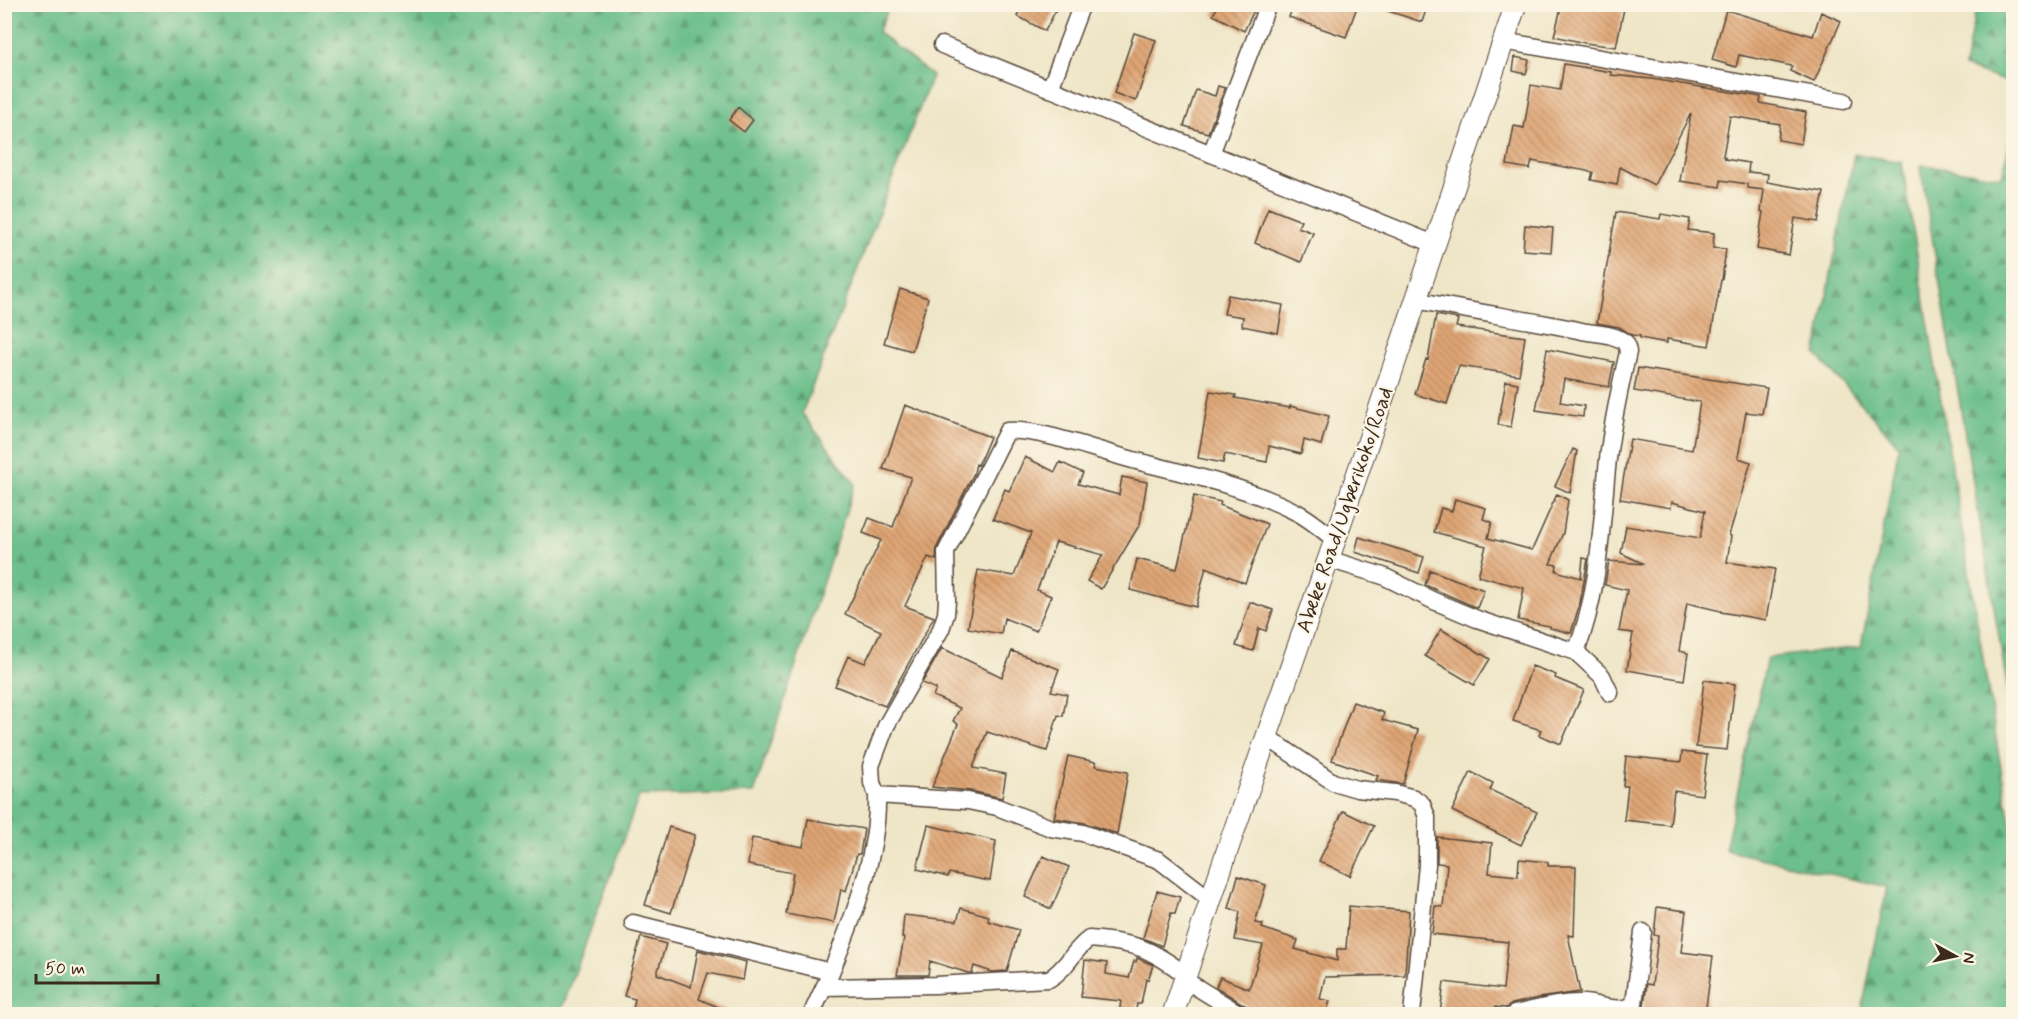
<svg xmlns="http://www.w3.org/2000/svg" width="2018" height="1019" font-family="Mynerve,sans-serif">
  <defs>
    <pattern id="forest-firs" width="22" height="20" patternUnits="userSpaceOnUse" patternTransform="scale(1.5)"><rect width="22" height="20" fill="#6dbf8c"/><path d="M5 1l3.5 6h-7zM16 11l3.5 6h-7z" fill="#5b9b72"/></pattern>
    <pattern id="building-back-hatch" width="6" height="6" patternUnits="userSpaceOnUse" patternTransform="scale(1.5)"><rect width="6" height="6" fill="#dfa575"/><path d="M-1 5l2 2M0 0l6 6M5-1l2 2" fill="none" stroke="#b6875f"/></pattern>
  </defs>
  <rect width="100%" height="100%" fill="#fcf5e5"/>
  <filter id="ink" filterUnits="userSpaceOnUse"><feTurbulence type="fractalNoise" baseFrequency=".0167" numOctaves="2"/><feDisplacementMap in="SourceGraphic" scale="12" xChannelSelector="R" yChannelSelector="G"/><feConvolveMatrix kernelMatrix="1 2 1 2 8 2 1 2 1" color-interpolation-filters="sRGB"/></filter>
  <filter id="wash" filterUnits="userSpaceOnUse"><feTurbulence type="fractalNoise" baseFrequency=".008" numOctaves="4" result="noise"/><feDisplacementMap in="SourceGraphic" scale="24" xChannelSelector="R" yChannelSelector="G"/><feGaussianBlur stdDeviation="1.35" result="paint"/><feColorMatrix in="noise" values="0 0 0 0 0 0 0 0 0 0 0 0 0 0 0 0 0 1.4 0 .05"/><feComposite in="paint" operator="in"/></filter>
  <g filter="url(#wash)">
    <rect width="100%" height="100%" fill="#efe6c8"/>
    <path fill="url(#forest-firs)" stroke="#547455" stroke-width="1.5" d="M5 5H890L878 32 932 76 802 413 855 484 754 793 639 796 560 1014H5Z
      M1977 5H2013V84L1964 67Z
      M2013 125V721L1920 165 2002 177Z
      M1854 154 1902 162 2013 842V1014H1861L1887 887 1725 850 1767 658 1861 647 1899 446 1816 354Z"/>
    <g id="blocks">
      <path fill="url(#building-back-hatch)" d="M1023 4H1059L1045 31 1017 16Z
        M1219 4H1257L1244 31 1213 15Z
        M1294 4H1358L1346 37 1289 17Z
        M1377 4H1428L1422 22 1376 7Z
        M1562 4H1625L1616 47 1585 43 1554 36Z
        M1726 10 1813 36 1821 12 1841 21 1814 82 1790 71 1792 66 1739 55 1736 67 1712 60Z
        M1134 33 1156 40 1136 101 1114 93Z
        M1515 57 1529 60 1526 74 1513 71Z
        M1564 64 1611 72V75L1652 79 1761 97 1760 103 1806 112 1801 144 1778 140 1780 124 1730 116 1723 156 1725 157V159L1749 163 1748 172 1768 174 1767 182 1824 192 1818 222 1795 218 1789 255 1757 249 1763 212 1761 211 1764 190 1747 188V184L1721 180 1720 187 1680 181 1691 113 1654 185 1620 167 1617 185 1591 180 1593 172 1532 161 1530 169 1507 165 1514 126 1524 128 1531 85 1560 90Z
        M1218 86 1225 88 1208 133 1184 126 1196 90 1215 96Z
        M738 107 753 120 744 132 729 120Z
        M1268 208 1301 221 1298 227 1313 233 1301 262 1255 243Z
        M1616 212 1660 219 1661 214 1690 219 1688 230 1714 233 1713 248 1726 249 1722 280H1721L1709 346 1667 339V343L1640 338V336L1632 335 1619 327 1597 323Z
        M1525 225 1553 228 1551 252 1523 250Z
        M900 289 928 298 912 351 884 343Z
        M1228 295 1283 305 1278 333 1242 326 1243 317 1224 314Z
        M1436 315 1458 319 1456 327 1525 337 1519 375 1459 366 1447 404 1415 394 1426 359 1428 360Z
        M1547 349 1614 362 1609 387 1564 379 1560 402 1584 406 1583 417 1536 410Z
        M1638 368 1767 388 1762 414 1746 412 1738 458 1751 462 1729 535 1731 536 1727 562 1775 569 1766 620 1721 612V611L1687 603 1679 651 1688 653 1684 680 1627 670 1633 633 1619 631 1627 590 1605 585 1609 561 1644 564 1621 553 1626 526 1700 538 1705 511 1672 502 1671 508 1620 499 1630 439 1692 450 1700 402 1634 391Z
        M1506 381 1518 383 1511 427 1498 425Z
        M1210 391 1236 395 1235 398 1290 408V406L1329 416 1321 445 1304 440 1301 454 1269 446 1267 462 1225 454 1223 463 1198 458Z
        M905 405 990 437 982 456 978 465 976 464 974 473 937 547 936 560 928 557 905 606 934 617 885 706 835 686 848 656 865 663 881 631 845 614 881 540 863 533 869 518 893 527 911 477 883 469Z
        M1573 449 1577 451 1570 493 1555 486Z
        M1025 457 1055 472 1060 462 1083 473 1078 484 1119 495 1122 477 1147 482 1140 524 1101 589 1087 581 1103 555 1056 542 1037 590 1051 596 1036 631 1004 618 1001 634 968 628 978 570 1014 576 1031 533 993 519 1005 489 1009 491Z
        M1557 494 1568 500 1563 533 1550 564 1557 565 1556 571 1581 578 1583 558 1588 559 1580 603 1571 633 1550 628V626L1518 620 1524 588 1478 576 1486 546 1434 532 1441 508 1452 511 1455 499 1486 508 1483 519 1492 522 1488 538 1532 550Z
        M1194 496 1221 502 1220 505 1267 524 1245 583 1206 567 1196 607 1130 590 1137 559 1177 569Z
        M1359 537 1424 557 1419 573 1355 552Z
        M1430 570 1484 590 1477 608 1425 585Z
        M1250 602 1273 610 1266 631 1259 628 1253 651 1236 646Z
        M1441 629 1490 659 1474 685 1425 656Z
        M942 648 1002 677 1012 651 1059 669 1051 691 1067 694 1063 716 1058 715 1047 751 987 732 973 768 1006 774 1002 798 970 791 932 787 958 724 953 721 960 708 933 696 936 689 922 683Z
        M1532 666 1556 675 1555 678 1584 690 1561 744 1539 735 1541 730 1513 721Z
        M1704 680 1735 684 1727 750 1696 747Z
        M1353 702 1384 713 1382 720 1418 730 1403 784 1376 780 1378 776 1332 760Z
        M1682 752 1707 755 1702 795 1674 791 1670 825 1624 820 1628 786H1623L1626 756 1681 762Z
        M1068 756 1096 762 1095 766 1128 772 1117 834 1085 823 1054 818Z
        M1471 772 1493 783 1490 790 1537 812 1521 845 1452 811Z
        M1343 811 1374 826 1350 876 1319 861Z
        M808 819 864 829 860 854H857L846 891 841 889 834 923 786 914 793 873 748 865 752 838 803 847Z
        M928 825 996 841 990 881 949 873 948 877 917 869Z
        M669 827 695 835 671 913 645 905Z
        M1437 837 1492 843 1489 873 1518 876 1519 859 1548 862V866H1576L1574 936 1568 935 1580 992 1538 998 1512 1004 1506 1008 1495 1007 1494 1014H1440L1444 982 1503 989 1508 942 1432 934 1435 906 1443 907 1447 864 1437 863Z
        M1043 856 1069 867 1051 909 1025 897Z
        M1238 876 1266 885 1255 923 1263 924 1262 928 1298 940 1295 949 1337 961V949H1346L1349 906 1409 911 1405 975 1325 977 1320 999 1330 1001 1326 1014H1273L1246 1006 1216 987 1220 977 1249 989 1263 945 1235 940 1240 912 1229 908Z
        M1157 891 1180 897 1175 914 1171 913 1162 946 1143 938Z
        M1657 907 1686 911 1681 952 1713 956 1705 1014 1641 1013 1644 1005 1647 984 1652 985 1658 936 1654 935Z
        M961 908 989 916 988 921 1019 930 1007 971 992 972 974 966 972 973H968L930 961 928 975H897L904 938H902L904 915 957 921Z
        M641 937 666 944 657 974 691 987 698 950 746 962 743 980 708 973 699 999 735 1014H632L635 999 624 996Z
        M1137 958 1153 965 1148 980 1146 979 1141 1004H1137L1135 1014H1119L1121 1001 1081 997 1085 960 1107 963 1106 974 1129 978 1134 961 1136 962Z"/>
    </g>
  </g>
  <g filter="url(#ink)">
    <use href="#blocks" fill-opacity="0" stroke="#564638" stroke-width="1.5"/>
    <g fill="none" stroke-linecap="round" stroke-linejoin="round">
      <g stroke="#564638" stroke-width="19">
        <path id="minor" d="M1503 41 1844 101
          M942 45 1434 244
          M1050 89 1082 4
          M1211 154 1268 4
          M1328 559 1383 576 1434 601 1477 619 1576 652C1600 591 1601 525 1608 459 1612 423 1620 387 1628 352L1626 343C1613 333 1597 334 1582 331 1526 319 1471 312 1416 300
          M1576 652 1602 676 1610 693
          M1267 737 1333 782 1357 789 1395 793 1414 798 1422 804 1427 817V865L1412 1014
          M877 795 872 783 871 766 886 726 941 629 946 614 947 601 946 552 1007 431C1036 428 1090 448 1119 456 1178 473 1242 484 1298 513 1311 520 1323 530 1335 540
          M633 923 831 972
          M1185 980 1240 1014
          M824 987 935 985 1049 979C1067 969 1073 950 1089 939 1136 943 1148 947 1186 975
          M812 1014C817 1000 825 987 831 972 853 919 879 853 877 795L968 801 997 807 1051 828 1083 833 1159 860 1211 900
          M1514 1014C1537 1009 1560 1002 1584 1003 1599 1004 1621 1014 1634 1004L1643 932"/>
      </g>
      <g stroke="#564638" stroke-width="23">
        <path id="tertiary" d="M1173 1014 1226 854 1335 540 1516 4"/>
      </g>
      <use href="#minor" stroke="#fff" stroke-width="16"/>
      <use href="#tertiary" stroke="#fff" stroke-width="21"/>
    </g>
  </g>
  <g text-anchor="middle" dominant-baseline="central" stroke-width="4.5" stroke-linejoin="round" paint-order="stroke">
    <g font-size="21" fill="#3b2a1e" stroke="#fcf5e5">
      <text transform="translate(1345 510) rotate(-71)">Abeke Road/Ugberikoko/Road</text>
    </g>
  </g>
  <rect width="2018" height="1019" fill="none" stroke="#fcf5e5" stroke-width="24"/>
  <g transform="translate(1955 956) rotate(98)" stroke="#fcf5e5" stroke-width="4.5" paint-order="stroke">
  <path d="M0-4.5L10 22L0 15L-10 22Z" fill="#3b2a1e"/>
  <text y="-9" font-size="16" font-weight="bold" text-anchor="middle" fill="#3b2a1e">N</text>
  </g>
  <path d="M36 974v9h122v-9" fill="none" stroke="#3b2a1e" stroke-width="3"/>
  <text x="45" y="974" font-size="18" fill="#3b2a1e" stroke="#fcf5e5" stroke-width="4.5" paint-order="stroke">50 m</text>
</svg>
